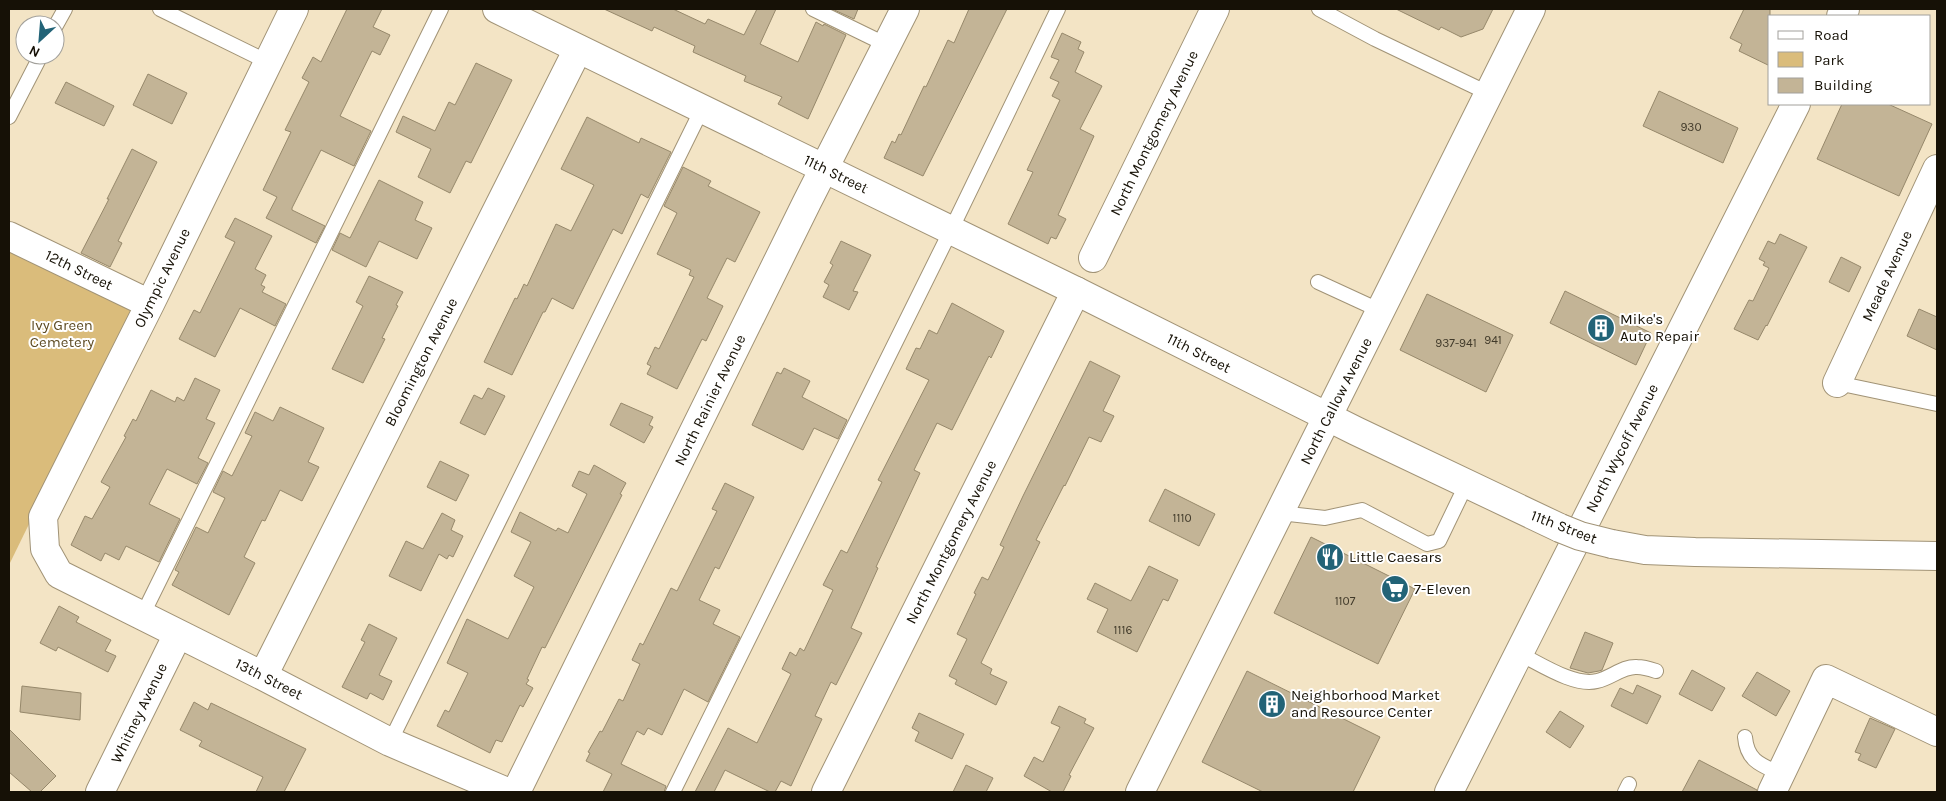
<svg xmlns="http://www.w3.org/2000/svg" width="1946" height="801" font-family="Karla,sans-serif">
  <rect width="100%" height="100%" fill="#f3e4c5"/>
  <path fill="#dabc7b" d="M9 249 134 309 9 565Z"/>
  <path fill="#c3b496" stroke="#96886b" d="M347 9H382L373 27 390 35 380 55 372 51 340 116 371 131 354 166 321 150 292 208V210L325 226 316 243 266 218 277 197 263 190 291 132 285 130 309 82 302 78 313 57 321 62Z
    M604 9H673L705 24 708 19 744 35 757 9H776L760 44 798 62 816 22 823 26 824 24 846 35 808 119 778 104 782 97 744 81 746 76 693 52 695 46 654 27 652 31Z
    M832 9H858L854 19Z
    M969 9H1007L923 176 884 158 892 141 895 143 899 134 901 135 924 86 926 87 948 40 954 43Z
    M1396 9H1493L1483 29 1461 37 1441 27 1439 30Z
    M1744 9H1770V66L1739 51 1742 44 1730 38Z
    M1062 33 1081 42 1078 49 1084 52 1075 72 1102 86 1080 129 1094 136 1058 215 1066 219 1056 239 1051 237 1048 244 1008 224 1033 172 1027 170 1060 100 1052 96 1059 82 1050 78 1059 60 1051 57Z
    M476 63 512 80 471 163 466 161 450 193 418 177 431 149 396 132 403 116 435 131 449 102 455 105Z
    M148 74 187 93 172 124 133 105Z
    M66 82 114 106 104 126 55 103Z
    M1659 91 1738 128 1723 163 1643 126Z
    M1842 104H1888L1932 124 1899 196 1817 159Z
    M587 117 639 143 641 138 671 152 648 198 641 194 622 234 613 229 573 309 552 298 545 312H543L512 375 484 362 515 298 517 299 524 284 527 286 556 224 571 231 594 185 561 169Z
    M132 149 157 162 118 241 122 243 110 267 81 253 109 199H107Z
    M683 167 711 181 708 186 760 212 735 262 727 258 707 298 723 306 706 341 702 339 677 389 647 374 651 366 647 364 655 347 659 349 694 277 689 275 691 270 657 254 677 213 664 206Z
    M379 180 423 202 415 220 432 228 417 259 379 241 366 267 332 250 340 233 350 238Z
    M235 218 272 236 255 269 266 275 261 285 265 287 262 292 286 304 275 326 240 308 215 357 179 339 194 310 200 313 235 242 225 237Z
    M1780 234 1807 247 1767 326 1766 325 1758 340 1734 329 1749 300 1753 301 1769 268 1763 265 1765 262 1759 259 1768 241 1775 244Z
    M841 241 871 255 853 291 858 292 849 310 823 297 829 285 824 282 833 265 830 263Z
    M1841 257 1861 267 1849 292 1829 282Z
    M369 276 403 292 396 305 398 306 382 338 385 339 363 383 332 369 363 306 356 302Z
    M1565 291 1651 333 1636 365 1550 323Z
    M1427 294 1513 335 1486 392 1400 350Z
    M952 303 1004 331 991 358 989 356 952 430 937 423 914 470 920 473 876 567 878 568 851 628 862 633 836 685 831 682 815 716 822 719 791 786 781 781 775 792H770L725 770 714 792H695L728 728 757 743 791 674 782 669 790 652 796 656 800 648 804 651 833 590 823 585 841 550 847 553 882 482 878 480 929 380 906 369 916 348 920 349 929 330 937 334Z
    M1919 309 1937 317V350L1907 336Z
    M1090 361 1120 376 1103 411 1114 416 1101 442 1089 437 1065 486 1064 485 1036 540 1040 542 981 663 992 669 990 674 1007 682 996 705 955 684 957 680 949 676 967 639 957 634 976 594 974 593 982 577 988 580 1004 547 1000 545 1023 496Z
    M784 368 810 381 802 397 847 420 838 439 814 428 803 450 752 425 777 372 781 374Z
    M195 378 220 390 206 419 215 423 198 458 208 463 197 484 167 469 149 504 180 519 159 562 126 546 119 560 105 553 101 561 71 545 85 516 92 519 110 487 101 482 126 437 124 436 133 419 136 421 151 390 175 402 177 397 184 401Z
    M488 388 505 396 485 435 460 423 474 395 482 399Z
    M621 403 653 417 649 425 653 427 644 443 610 425Z
    M280 407 324 428 308 462 319 467 302 501 280 490 265 521 262 520 244 557 255 563 229 615 172 585 179 572 175 570 196 527 208 533 225 498 213 492 223 471 232 476 252 436 245 433 255 412 273 421Z
    M440 461 469 475 456 501 427 487Z
    M594 465 626 483 620 494 622 495 545 648 542 647 527 679 529 680 526 684 533 688 523 707 520 705 502 742 496 740 490 753 437 726 445 710 449 712 468 673 447 663 467 619 508 639 534 587 514 576 531 542 511 532 520 512 556 531 558 528 568 533 587 494 572 486 579 471 589 475Z
    M725 483 754 497 719 569 715 567 699 600 720 610 713 624 740 637 708 702 684 689 662 735 648 728 644 735 637 731 621 764 666 786 664 792H603L612 774 586 761 590 753 588 752 600 731 602 732 619 699 623 701 640 664 632 660 640 643 643 645 671 588 677 591 717 511 712 509Z
    M1165 489 1215 514 1199 546 1149 521Z
    M442 513 455 520 451 530 463 536 453 557 449 555 447 559 439 554 421 591 389 576 406 541 423 549Z
    M1311 537 1415 589 1378 664 1274 613Z
    M1149 566 1178 580 1168 601 1163 599 1137 652 1097 632 1108 609 1087 599 1095 583 1131 601Z
    M59 606 79 617 76 622 111 640 105 651 116 656 108 672 58 647 56 651 40 643Z
    M369 624 397 638 379 675 392 681 383 700 370 693 367 699 342 687 365 642 361 640Z
    M1585 632 1613 643 1602 670 1599 671 1588 673 1570 668Z
    M1692 670 1725 688 1712 711 1679 694Z
    M1247 671 1380 737 1353 792H1263L1202 762Z
    M1757 672 1790 691 1776 716 1742 696Z
    M1637 685 1661 696 1647 724 1611 706 1620 688 1633 694Z
    M22 686 81 693 80 720 20 712Z
    M194 702 208 710 211 703 306 749 284 792H256L263 777 199 746 202 741 180 730Z
    M1059 706 1086 719 1084 723 1094 728 1069 775 1071 776 1063 792H1052L1024 776 1034 757 1043 762 1060 727 1051 723Z
    M1560 711 1584 726 1570 748 1546 732Z
    M919 713 964 734 952 759 915 741 919 732 912 728Z
    M1870 718 1895 729 1876 768 1858 760 1861 754 1855 752Z
    M9 729 56 776 40 792H32L9 772Z
    M1699 760 1757 790V792H1682Z
    M966 765 993 778 986 792H953Z"/>
  <g fill="none" stroke-linecap="round" stroke-linejoin="round">
    <g stroke="#a19376" stroke-width="16">
      <path id="service" d="M160 9 268 62
        M813 9 887 45
        M1319 9 1375 39 1490 94
        M55 27 65 9
        M9 117 41 55
        M1318 282 1381 311
        M1837 383 1937 404
        M1280 513 1325 518 1362 510 1427 544 1439 541 1466 485
        M142 616 441 9
        M1518 653C1539 663 1574 687 1597 681 1611 678 1623 666 1637 667 1643 667 1650 669 1656 671
        M1745 737C1747 761 1761 765 1781 774
        M390 742 702 109
        M673 792 951 230 1058 9
        M1625 792 1629 784"/>
    </g>
    <g stroke="#a19376" stroke-width="30">
      <path id="minor" d="M294 9 150 304 43 517 45 549 59 574 263 676 390 742 507 792
        M1841 16 1845 9
        M9 236 150 304
        M1093 258 1215 9
        M1837 383 1937 169
        M263 676 578 49
        M100 792 178 634
        M516 792 807 202 905 9
        M826 792 1076 291
        M1449 792 1796 104
        M1772 792 1826 679 1937 732"/>
    </g>
    <g stroke="#a19376" stroke-width="30">
      <path id="tertiary" d="M1140 792 1531 9"/>
    </g>
    <g stroke="#a19376" stroke-width="30">
      <path id="secondary" d="M497 9 1076 291 1356 431 1560 528
        M1612 544 1645 550 1695 552 1937 556"/>
    </g>
    <use href="#service" stroke="#fff" stroke-width="14"/>
    <use href="#minor" stroke="#fff" stroke-width="28"/>
    <use href="#tertiary" stroke="#fff" stroke-width="28"/>
    <use href="#secondary" stroke="#fff" stroke-width="28"/>
    <g stroke="#a19376" stroke-width="30" stroke-linecap="butt">
      <path id="secondary-bridge" d="M1560 528 1580 536 1612 544"/>
    </g>
    <use href="#secondary-bridge" stroke="#fff" stroke-width="28"/>
  </g>
  <defs>
    <g id="building-disc" transform="scale(1.4375)"><circle r="9.5" fill="#226377" stroke="#fff"/><path d="M-4-6H4V6H1V3H-1V6H-4ZM-2.5-4.3h1.7v1.8h-1.7ZM.8-4.3h1.7v1.8H.8ZM-2.5-1h1.7V.8h-1.7ZM.8-1h1.7V.8H.8Z" fill="#fff"/></g>
    <g id="restaurant-disc" transform="scale(1.4375)"><circle r="9.5" fill="#226377" stroke="#fff"/><path d="M-5-6h1v4h1v-4h1v4h1v-4h1v5L-1.5 .5V6h-2V.5L-5-1ZM5-6V6H3V1.5H1.5Q1.5-4 5-6Z" fill="#fff"/></g>
    <g id="supermarket-disc" transform="scale(1.4375)"><circle r="9.5" fill="#226377" stroke="#fff"/><path d="M-6-5.5h2.5l.6 2H6L4.5 2H-2.5L-4.4-4H-6ZM-1.5 3.2a1.3 1.3 0 1 0 .1 0ZM3 3.2a1.3 1.3 0 1 0 .1 0Z" fill="#fff"/></g>
  </defs>
  <g fill-rule="evenodd">
    <use href="#building-disc" x="1601" y="328"/>
    <use href="#restaurant-disc" x="1330" y="557"/>
    <use href="#supermarket-disc" x="1395" y="589"/>
    <use href="#building-disc" x="1272" y="704"/>
  </g>
  <g text-anchor="middle" dominant-baseline="central" stroke-width="4" stroke-linejoin="round" paint-order="stroke">
    <g font-size="12" fill="#413a2a">
      <text x="1691" y="127">930</text>
      <text x="1493" y="340">941</text>
      <text x="1456" y="343">937-941</text>
      <text x="1182" y="518">1110</text>
      <text x="1345" y="601">1107</text>
      <text x="1123" y="630">1116</text>
    </g>
    <g font-size="15" fill="#161106" stroke="#fff">
      <text transform="translate(1154 133) rotate(-64)">North Montgomery Avenue</text>
      <text transform="translate(836 174) rotate(26)">11th Street</text>
      <text transform="translate(79 270) rotate(26)">12th Street</text>
      <text transform="translate(1887 276) rotate(-65)">Meade Avenue</text>
      <text transform="translate(162 278) rotate(-64)">Olympic Avenue</text>
      <text transform="translate(1199 353) rotate(27)">11th Street</text>
      <text transform="translate(421 362) rotate(-63)">Bloomington Avenue</text>
      <text transform="translate(710 400) rotate(-64)">North Rainier Avenue</text>
      <text transform="translate(1336 401) rotate(-63)">North Callow Avenue</text>
      <text transform="translate(1622 448) rotate(-63)">North Wycoff Avenue</text>
      <text transform="translate(1564 527) rotate(21)">11th Street</text>
      <text transform="translate(951 542) rotate(-63)">North Montgomery Avenue</text>
      <text transform="translate(269 679) rotate(27)">13th Street</text>
      <text transform="translate(139 713) rotate(-64)">Whitney Avenue</text>
    </g>
    <g font-size="15" fill="#161106" stroke="#fff" text-anchor="start">
      <text x="1620" y="319">Mike's<tspan x="1620" dy="17">Auto Repair</tspan></text>
      <text x="1349" y="557">Little Caesars</text>
      <text x="1414" y="589">7-Eleven</text>
      <text x="1291" y="695">Neighborhood Market<tspan x="1291" dy="17">and Resource Center</tspan></text>
    </g>
    <g font-size="15" fill="#5e4c25" stroke="#fff">
      <text x="62" y="325">Ivy Green<tspan x="62" dy="17">Cemetery</tspan></text>
    </g>
  </g>
  <rect width="1946" height="801" fill="none" stroke="#161106" stroke-width="20"/>
  <rect x="1768" y="15" width="162" height="90" fill="#ffffff" stroke="#a2a09b"/>
  <rect x="1778" y="31" width="25" height="8" fill="#ffffff" stroke="#a2a09b"/>
  <text x="1814" y="40" font-size="15" fill="#161106">Road</text>
  <rect x="1778" y="52" width="25" height="15" fill="#dabc7b" stroke="#a2a09b"/>
  <text x="1814" y="65" font-size="15" fill="#161106">Park</text>
  <rect x="1778" y="78" width="25" height="15" fill="#c3b496" stroke="#a2a09b"/>
  <text x="1814" y="90" font-size="15" fill="#161106">Building</text>
  <g transform="translate(40 40) rotate(206)"><circle r="24" fill="#ffffff" stroke="#a2a09b"/>
  <path d="M0-4L9 19L0 12L-9 19Z" fill="#226377"/>
  <text y="-8" font-size="14" font-weight="bold" text-anchor="middle" fill="#161106">N</text>
  </g>
</svg>
